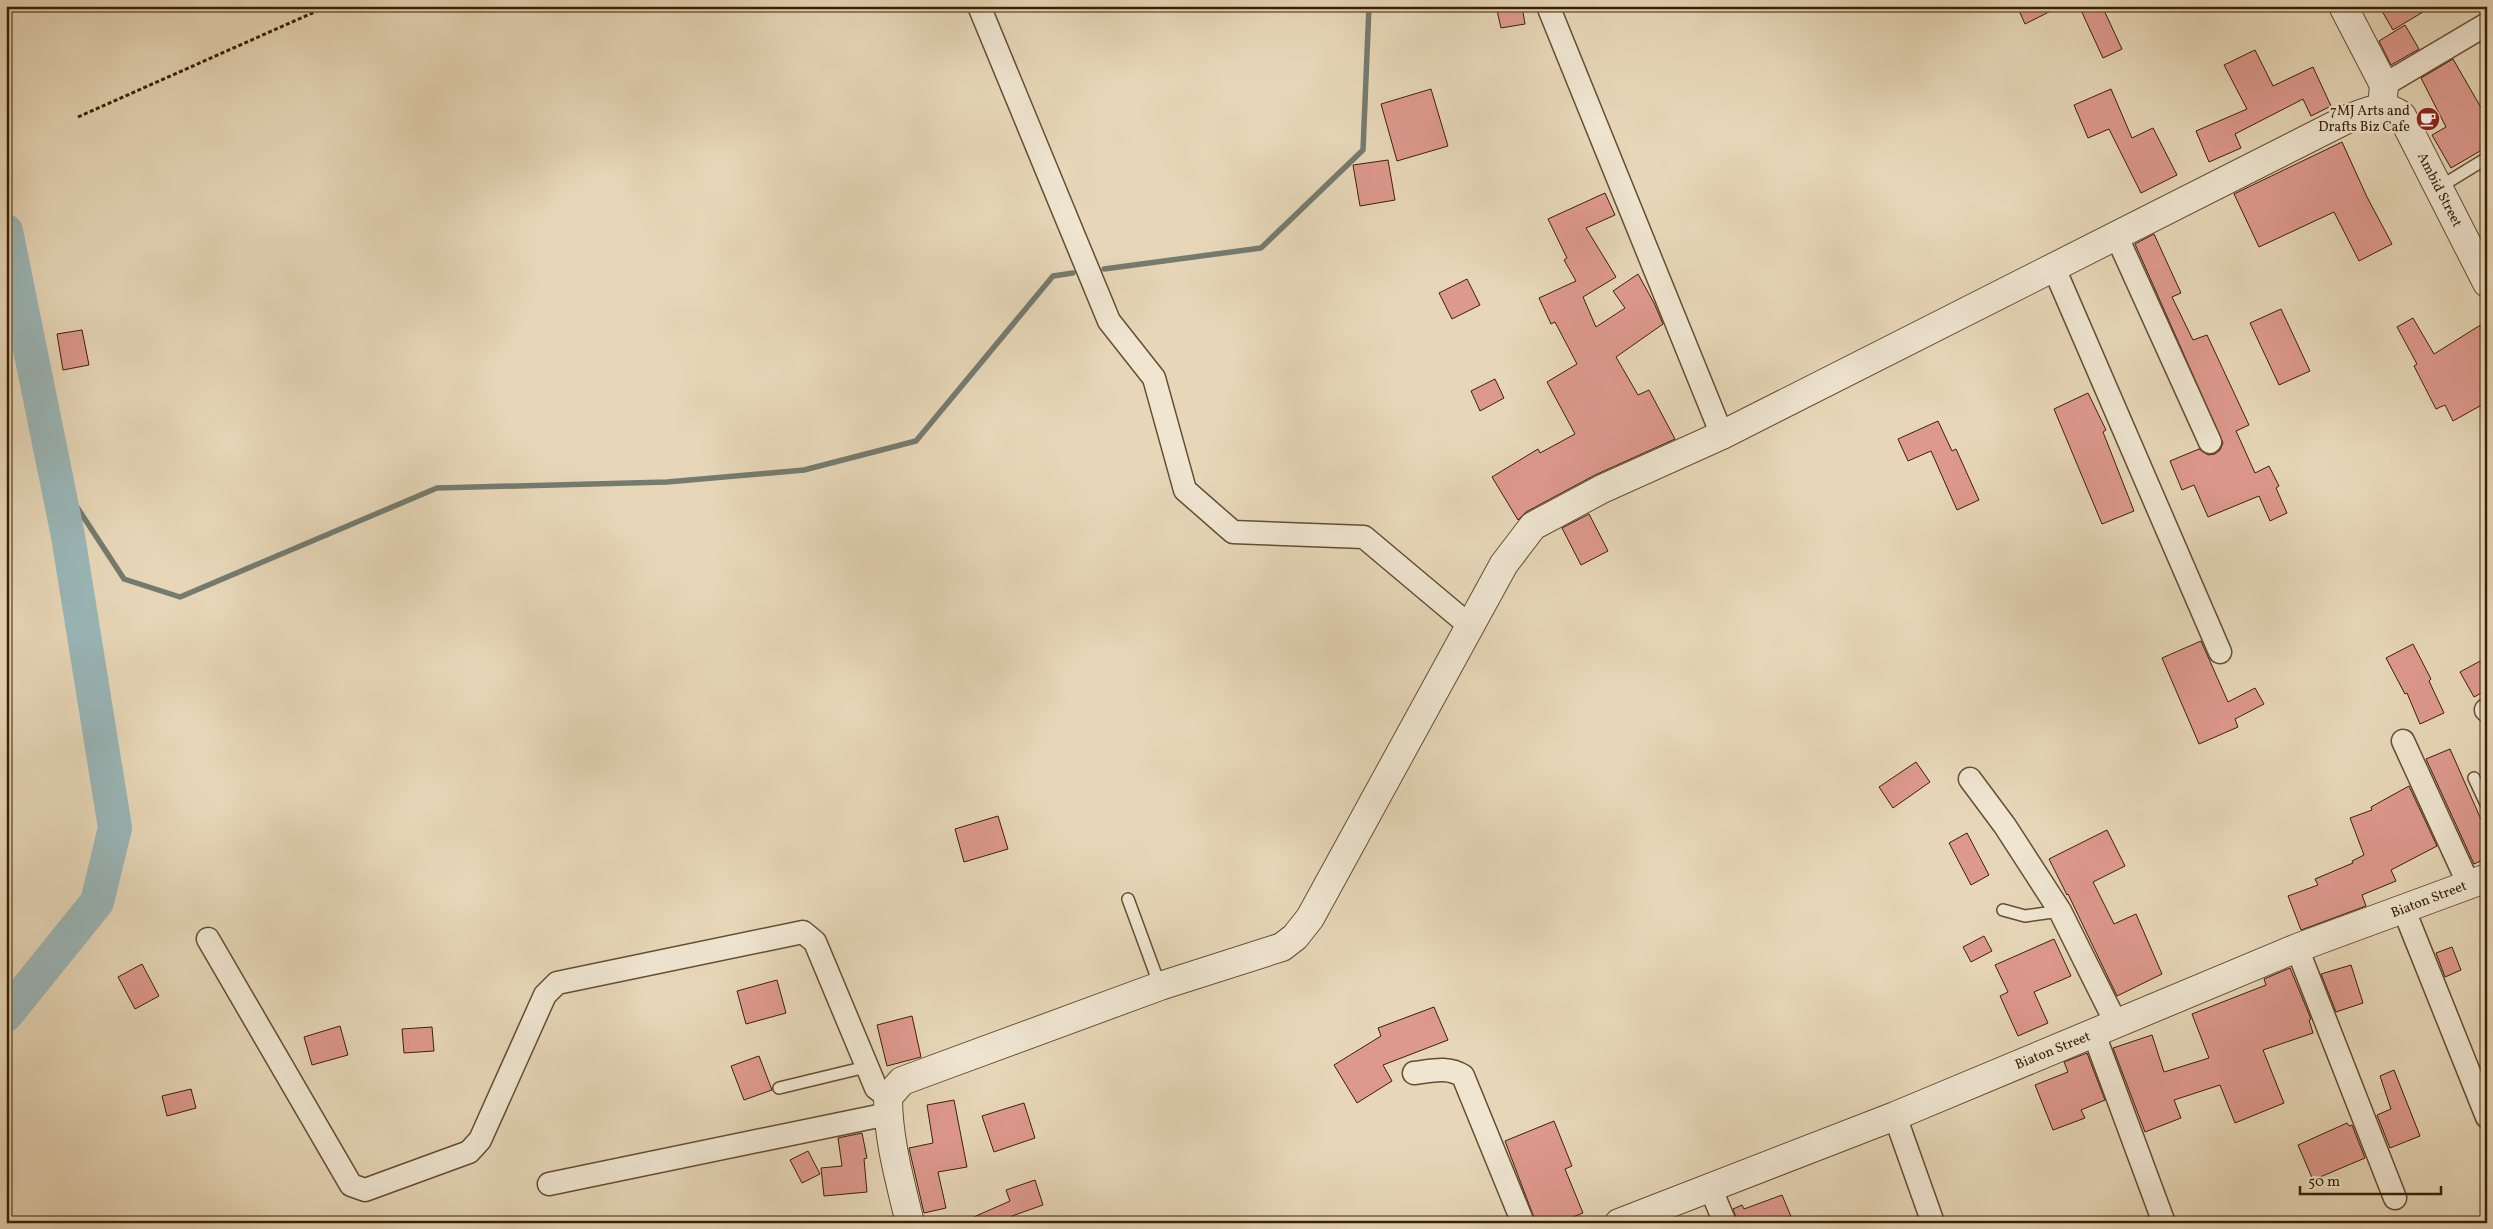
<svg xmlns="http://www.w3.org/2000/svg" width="2493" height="1229" font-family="Vollkorn,serif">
  <rect width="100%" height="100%" fill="#e7d7b8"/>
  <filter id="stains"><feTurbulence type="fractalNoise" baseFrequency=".004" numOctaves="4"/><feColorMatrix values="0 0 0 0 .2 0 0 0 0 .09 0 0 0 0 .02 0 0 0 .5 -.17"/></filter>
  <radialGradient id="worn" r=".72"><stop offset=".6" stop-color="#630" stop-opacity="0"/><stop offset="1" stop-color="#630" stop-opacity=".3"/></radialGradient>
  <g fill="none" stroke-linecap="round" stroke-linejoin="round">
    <path stroke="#747b6f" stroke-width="5.5" d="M1104 269 1261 248 1363 150 1369 6
      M56 475 124 579 180 597 437 488 667 482 804 470 916 441 1053 276 1073 273"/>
    <path stroke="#9ab7b9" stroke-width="34" d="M6 231 68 536 115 828 97 902 6 1015"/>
  </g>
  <path fill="#de998e" stroke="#3a2101" d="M1496 6H1522L1525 24 1501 28Z
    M2017 6H2061L2025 24Z
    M2079 6H2102L2122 49 2103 58Z
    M2379 6H2433L2393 30Z
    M2405 25 2419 49 2391 65 2379 41Z
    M2255 50 2273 86 2313 67 2331 106 2311 116 2303 99 2235 134 2241 148 2209 162 2196 131 2247 109 2224 65Z
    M2453 59 2487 118V147L2451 168 2432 135 2446 127 2421 78Z
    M1431 89 1448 146 1397 161 1381 104Z
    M2111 89 2132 138 2153 128 2177 175 2141 193 2109 129 2088 138 2074 105Z
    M2342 142 2367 197 2392 244 2359 261 2334 212 2259 247 2234 194Z
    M1388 160 1395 200 1360 206 1353 165Z
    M1605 193 1615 215 1586 228 1616 277 1583 297 1596 327 1625 308 1613 291 1638 274 1654 303 1663 324 1616 357 1638 395 1649 390 1675 439 1595 475 1526 512 1518 520 1492 477 1538 449 1540 453 1575 434 1547 382 1577 364 1555 322 1551 324 1539 298 1576 281 1564 260 1567 258 1548 219Z
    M2154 234 2181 293 2172 297 2193 340 2207 335 2249 425 2236 431 2255 473 2269 466 2279 486 2276 488 2287 513 2270 521 2259 496 2208 517 2194 485 2182 490 2170 461 2199 449 2208 455 2215 454 2220 450 2223 443 2135 244Z
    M1467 279 1480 305 1452 319 1439 293Z
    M2281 309 2310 371 2279 385 2250 323Z
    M2413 318 2434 354 2487 321V402L2453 421 2445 405 2436 409 2414 366 2417 364 2397 327Z
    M82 330 89 365 63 370 57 334Z
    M1495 379 1504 398 1480 411 1471 391Z
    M2088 393 2106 430 2103 432 2134 511 2102 524 2054 409Z
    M1938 421 1952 451 1956 449 1979 500 1957 510 1931 451 1908 461 1898 439Z
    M1589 514 1608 551 1581 565 1562 528Z
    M2201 641 2228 702 2255 688 2264 704 2235 719 2238 727 2199 744 2162 658Z
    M2413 644 2431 679 2429 681 2444 713 2420 724 2407 693 2405 694 2386 658Z
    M2482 660 2487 668V690L2474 697 2460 672Z
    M2450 749 2487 833V858L2474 864 2426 759Z
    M1916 762 1930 782 1893 808 1879 787Z
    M2409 786 2437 846 2391 870 2396 881 2362 895 2366 906 2301 930 2288 896 2318 885 2315 879 2353 863 2352 861 2364 855 2350 818 2372 810 2371 807Z
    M998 816 1008 849 964 862 955 829Z
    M2107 830 2125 866 2093 882 2114 924 2136 914 2162 974 2117 996 2068 894 2067 895 2049 859Z
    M1967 833 1989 875 1971 885 1949 843Z
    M1984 936 1992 951 1971 962 1963 947Z
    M2054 939 2071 976 2034 992 2048 1023 2018 1036 2000 996 2008 992 1995 965Z
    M2452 947 2461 970 2445 977 2436 953Z
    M142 964 159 996 135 1009 118 977Z
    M2351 965 2363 1003 2336 1012 2321 974Z
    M2290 968 2311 1019 2309 1020 2313 1033 2263 1050 2284 1103 2235 1123 2220 1085 2174 1100 2181 1118 2145 1132 2113 1048 2152 1035 2164 1072 2209 1058 2192 1014 2266 985 2264 979Z
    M777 980 786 1013 746 1024 737 991Z
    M1434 1007 1448 1040 1383 1065 1392 1081 1357 1103 1334 1065 1381 1036 1378 1028Z
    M912 1016 921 1057 887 1066 877 1025Z
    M340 1026 348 1055 312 1065 304 1037Z
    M432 1027 434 1051 404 1053 402 1029Z
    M2087 1053 2105 1100 2081 1110 2085 1118 2053 1130 2035 1085 2068 1072 2064 1062Z
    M759 1056 772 1090 744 1100 731 1066Z
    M2394 1070 2420 1136 2390 1148 2377 1115 2391 1109 2380 1076Z
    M191 1089 196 1108 167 1116 162 1096Z
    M954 1100 967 1167 938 1172 946 1208 924 1213 909 1148 933 1143 927 1105Z
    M1024 1103 1035 1138 994 1152 982 1116Z
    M1554 1121 1572 1166 1565 1169 1583 1213 1558 1223H1536L1505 1141Z
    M2347 1123 2349 1126 2352 1125 2365 1158 2313 1180 2298 1145Z
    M862 1133 867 1158 864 1159 867 1192 824 1196 821 1168 842 1166 838 1138Z
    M808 1151 820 1174 802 1183 790 1160Z
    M1035 1180 1043 1205 1012 1216 1016 1223H960L1010 1201 1006 1190Z
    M1782 1195 1792 1219 1783 1223H1738L1733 1209 1742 1205 1744 1209Z"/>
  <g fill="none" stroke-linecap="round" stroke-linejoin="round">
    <g stroke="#654e2f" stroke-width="14">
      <path id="service" d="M2438 188 2487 158
        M2474 778 2487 806
        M1128 899 1160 986
        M2003 910 2025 916 2060 911
        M779 1088 866 1067"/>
    </g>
    <g stroke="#654e2f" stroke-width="25">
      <path id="minor" d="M979 6 1109 321 1154 378 1185 490 1233 532 1364 537 1470 626
        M1548 6 1722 435
        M2384 85 2487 24
        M2117 237 2210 442
        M2054 268 2220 652
        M2486 710 2487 711
        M2403 741 2469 885
        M1970 779 2005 826 2060 911 2116 1023
        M2404 910 2487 1117
        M208 939 351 1185 365 1190 469 1152 480 1140 545 995 557 983 803 932 815 942 876 1088 888 1097
        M2297 948 2395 1198
        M2094 1034 2164 1223
        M1414 1073C1431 1071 1448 1066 1463 1076L1523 1223
        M1895 1116 1933 1223
        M549 1184 888 1114
        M1710 1187 1725 1223"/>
    </g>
    <g stroke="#654e2f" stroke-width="30">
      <path id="tertiary" d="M2343 6 2384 85 2382 108
        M910 1223C900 1181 888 1140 888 1097L902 1081 1160 986 1282 947 1295 937 1310 918 1504 564 1533 526 1602 489 1722 435 2345 120C2365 113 2383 101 2402 116L2487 283
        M1619 1223 1895 1116 2297 948 2487 878"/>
    </g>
    <path stroke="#3a2101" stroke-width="3" stroke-dasharray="4 2.5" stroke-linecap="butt" d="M78 117 328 6"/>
    <use href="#service" stroke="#efe5d1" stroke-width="11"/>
    <use href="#minor" stroke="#efe5d1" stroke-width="22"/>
    <use href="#tertiary" stroke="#efe5d1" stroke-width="28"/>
  </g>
  <defs>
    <g id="cafe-disc" transform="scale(1.25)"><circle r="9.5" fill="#8f2418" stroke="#efe5d1"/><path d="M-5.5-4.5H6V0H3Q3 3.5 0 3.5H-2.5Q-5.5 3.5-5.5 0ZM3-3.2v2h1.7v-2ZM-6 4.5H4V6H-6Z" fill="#fff"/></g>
  </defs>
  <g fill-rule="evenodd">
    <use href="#cafe-disc" x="2428" y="119"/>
  </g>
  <g text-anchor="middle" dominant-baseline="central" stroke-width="4.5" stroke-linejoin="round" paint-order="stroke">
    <g font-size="14" fill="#3a2101" stroke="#efe5d1" text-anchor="end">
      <text x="2410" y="111">7MJ Arts and<tspan x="2410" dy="16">Drafts Biz Cafe</tspan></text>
    </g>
    <g font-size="14" fill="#3a2101" stroke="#efe5d1">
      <text transform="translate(2439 190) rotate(63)">Ambid Street</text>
      <text transform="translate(2429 900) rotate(-21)">Biaton Street</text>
      <text transform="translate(2053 1051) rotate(-22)">Biaton Street</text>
    </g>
  </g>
  <rect width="2493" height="1229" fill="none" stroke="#e7d7b8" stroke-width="25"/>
  <rect x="8" y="8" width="2478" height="1214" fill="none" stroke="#3a2101" stroke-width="2.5"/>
  <rect x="12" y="12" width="2468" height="1204" fill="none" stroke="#3a2101"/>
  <path d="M2300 1186v8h141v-8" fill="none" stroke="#3a2101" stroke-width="2.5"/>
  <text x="2308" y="1186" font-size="15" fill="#3a2101" stroke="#efe5d1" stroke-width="4" paint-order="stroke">50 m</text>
  <rect width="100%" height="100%" filter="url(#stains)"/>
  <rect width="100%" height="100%" fill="url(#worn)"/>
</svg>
